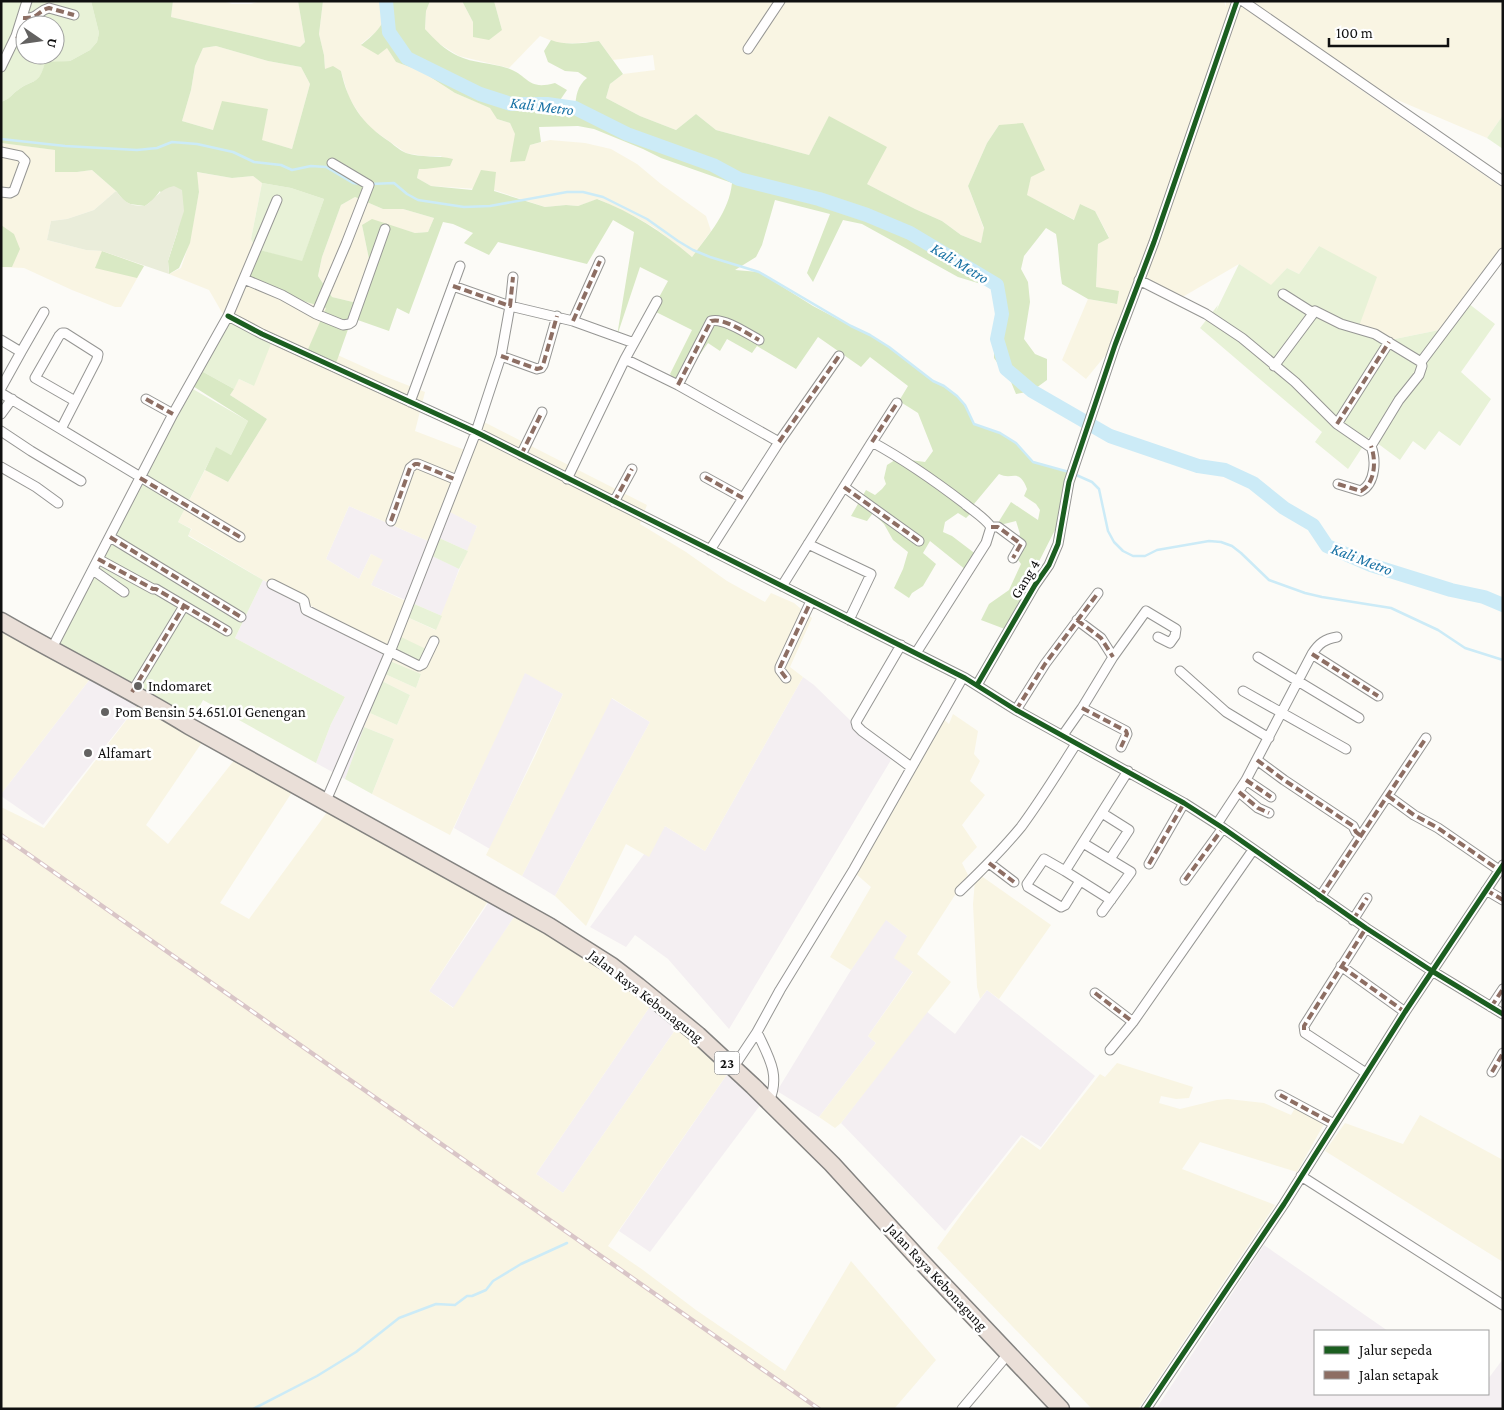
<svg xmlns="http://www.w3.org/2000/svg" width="1504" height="1410" font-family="'Crimson Pro',serif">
  <rect width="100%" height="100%" fill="#fcfbf7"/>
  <path fill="#f4eff2" d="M349 506 435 544 431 555 459 569 442 616 371 585 382 560 371 554 359 579 326 559Z
    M447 510 477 526 468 551 437 537Z
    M263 580 394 651 345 779 316 763 331 724 345 697 235 638Z
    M100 666 147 693 43 825 1 796V794Z
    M525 672 563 694 490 849 454 828Z
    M803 677 814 685 891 760 729 1029 668 959 635 935 626 947 590 927 665 826 705 851Z
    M611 698 650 722 555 896 522 876Z
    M496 889 522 905 454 1008 429 991 485 908Z
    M885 919 907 936 913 971 868 1036 876 1043 819 1117 777 1091 851 970Z
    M987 990 1095 1076 1041 1147 1021 1135 945 1231 841 1123 926 1011 955 1034Z
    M653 1002 680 1023 563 1193 536 1174Z
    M730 1070 764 1100 650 1252 619 1231Z
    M1264 1245 1388 1331H1315V1394H1488V1379L1503 1359V1409H1156Z"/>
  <path fill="#f9f5e3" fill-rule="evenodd" d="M173 1H223L232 4H251L260 1H298L305 42 300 47 171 17Z
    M323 1H383L386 6 384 21 376 32 361 44 387 47 396 62 421 71 455 93 491 108 497 119 510 123 515 133 530 145 550 140 585 143 611 149 637 164 661 184 706 216 711 231 692 257 655 228 634 216 598 199 578 206 566 205 545 207 494 190 431 186 417 178 419 168 425 169 442 156H424L406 153 369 127 360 115 349 98 341 71 325 69 324 55 319 34Z
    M430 1H462L473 22 502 30 494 1H1224L1226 7V1H1503V115L1487 138 1341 76 1503 188V250L1444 329 1390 340 1358 329 1319 246 1299 274 1287 268 1271 286 1239 264 1174 302 1161 297 1142 283 1128 328 1086 379 1062 360 1088 299 1116 304 1096 287 1098 244 1109 237 1095 211 1080 204 1075 220 1026 195 1031 177 999 125 987 143 968 186 984 229 981 243 961 235 942 221 915 209 867 184 829 117 809 155 716 130 696 114 676 130 640 116 606 98 610 84 623 74 655 70 653 55 613 60 599 41 577 43H557L540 36 509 68 459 56 438 43 425 29 426 11Z
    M216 46 268 61 301 67 310 84 292 149 261 140 268 109 213 130 182 121 191 90 195 66 203 48Z
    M1 143 56 150 77 172 92 170 116 191 94 210 67 219 51 221 47 240 86 250 102 251 144 266 121 307H115L72 290 24 268 1 267Z
    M196 172 232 178 253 176 262 183 251 239 256 249 266 285 303 301 327 308 311 343 384 376 425 392 415 431 470 452 482 421 647 505 640 524 686 552 727 581 765 602 771 593 794 603 812 618 790 667 803 677 705 851 665 826 649 857 626 844 586 926 555 896 650 722 612 698 522 876 486 855 535 756 563 694 525 673 502 725 450 835 372 794 394 739 364 727 370 713 397 725 410 695 382 681 385 674 416 688 421 674 390 661 393 650 263 580 188 535 192 529 178 522 205 470 228 482 267 419 230 395 239 379 254 386 224 316 209 290 169 274 181 268 189 244 199 192ZM349 506 435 544 448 511 477 526 435 630 407 617 412 604 371 585 383 560 371 554 359 579 326 559Z
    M355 197 383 209H403L434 218 428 232 415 233 395 227 362 225 369 259 357 303 332 297 318 276 322 257 341 205Z
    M1 615 100 666 1 794Z
    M147 693 207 735 146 825 168 844 239 754 298 783 220 903 249 919 333 804 496 889 429 991 453 1008 522 905 653 1002 536 1174 563 1193 680 1023 730 1070 608 1246 643 1270 696 1310 785 1371 851 1261 936 1360 894 1409H1V807L44 828Z
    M953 714 978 731 974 754 980 761 970 781 985 795 962 825 977 847 962 863 968 875 917 954 951 982 841 1123 835 1128 819 1117 876 1043 868 1036 913 972 894 958 907 936 886 920 851 970 830 957 871 887 855 873 941 717 949 724Z
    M980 875 1051 925 999 999 987 990 980 999 977 987 973 904 975 880Z
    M1117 1063 1193 1087 1189 1098 1176 1099 1161 1096 1159 1103 1180 1109 1217 1100 1228 1099 1264 1103 1291 1115 1295 1108 1324 1124 1297 1172 1200 1142 1182 1169 1275 1205 1138 1409H1092L937 1248 966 1208 1022 1137 1040 1150 1100 1074 1105 1077Z
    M1420 1115 1503 1160V1262L1325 1151 1345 1123 1403 1144Z"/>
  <path fill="#e8f2d7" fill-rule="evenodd" d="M1 1H91L99 33 97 42 90 50 70 61 45 63C39 86 34 78 18 90 11 95 10 99 1 102ZM25 25H55V55H25Z
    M1503 115V149L1487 138Z
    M262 183 291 188 324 199 302 262 256 249 251 239Z
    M1319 246 1377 277 1358 329 1390 340 1444 329 1464 300 1495 324 1461 372 1491 399 1460 446 1439 431 1425 450 1413 441 1400 460 1369 437 1348 469 1315 442 1322 432 1200 328 1218 305 1216 311 1239 264 1271 285 1287 268 1299 274Z
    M224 316 273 339 254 386 239 379 234 389 196 368Z
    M186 385 248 421 231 455 216 448 178 522 191 529 188 536 263 580 235 638 345 697 331 724 316 763 203 700 189 726 51 650 112 536Z
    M437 537 468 551 459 569 430 555Z
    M412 603 442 616 436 630 407 617Z
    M399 636 428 650 423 663 394 651Z
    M390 661 421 674 416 688 385 674Z
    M382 681 410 695 397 725 370 713Z
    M364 727 394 739 372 794 345 779Z"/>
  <path fill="#d9e9c4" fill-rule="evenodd" d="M91 1H173L171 17 300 47 305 42 298 1H323L319 34 324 55 325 69 333 66 341 71C348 103 362 124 390 142 395 146 401 151 406 153 421 158 438 155 453 159L450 166 425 169H419L417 178 431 186 472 190 481 170 496 172 494 191 545 207 566 205 578 206 597 199C632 212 664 233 692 257 709 234 729 212 732 183L661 158 643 149 594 129 578 126 539 127 541 142 530 145 525 161 510 162 515 134 510 123 497 119 490 108 455 93 421 71 396 62 387 48 378 55 361 45C374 35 393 18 383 1H430L426 11 425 29C435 40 445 50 458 56 473 63 491 63 507 68 529 75 526 91 555 83L567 90 556 106 575 108C576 96 577 86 587 78L578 72 565 71 548 62 544 51 551 40C566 46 584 43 599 41L623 74 610 84 606 98 640 116 676 130 696 114 716 130 809 155 829 116 887 147 867 184 915 209 942 221 961 235 981 243 984 228 968 186 987 143 999 125 1023 123 1045 170 1031 177 1027 195 1074 220 1080 204 1095 211 1109 238 1098 244 1096 287 1119 291 1117 304 1088 299 1062 284C1059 267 1059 251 1056 234L1046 228 1024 256 1021 269 1028 282 1030 302 1024 339 1035 354 1047 359V380L1032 391 1016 394 1011 382 994 358V338L1002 314 997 285 981 284 958 277 862 224 843 220 813 282 807 273 830 214 775 200 762 245 756 257 735 270 759 272 813 306 851 326 870 335 889 347 933 381 944 386 957 396 965 405 974 424 1000 433 1016 443 1033 462 1072 473 1060 507 1057 526 1023 593 1010 631 981 620 989 604 1009 590 1021 564 1014 554 1016 543 1020 534 1016 521 996 526 1011 502 1038 520 1040 510 1036 504 1024 496 1027 489C1019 467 1012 481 999 474L969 510 973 511 966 518 958 513 945 522 943 532 952 536 977 555 966 570 930 541 923 553 936 564 923 586 912 593 909 598 894 588 903 569 908 552 893 540 884 524 873 513 867 521 851 516 866 490 875 495 882 489 886 484 884 478 887 465 903 455 910 460 925 462 933 451 918 413 899 401 908 386 870 357 861 367 818 337 796 369 757 346 752 353 727 339 720 351 708 343 678 385 670 374 692 330 652 310 668 281 640 267 617 336 634 232 613 220 587 264 498 242 489 255 464 243 473 233 453 224 443 222 409 314 397 308 389 331 352 318 334 369 305 356 326 308 303 301 243 275 256 249 302 261 324 199 291 188 262 183 253 176 232 178 197 172 199 192 190 243 179 268 169 274 168 261 178 230 160 191 153 200 145 206 130 204 124 201 116 191 92 170 77 172H55V150L1 143V102C10 99 11 95 18 90 34 78 39 86 45 62L70 61 90 50 97 42 99 33ZM216 46 268 61 301 67 310 84 292 149 262 140 268 109 222 101 213 130 182 121 191 90 195 66 203 48ZM355 197 383 209H403L434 218 428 232 415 233 372 219 362 225 369 259 357 303 332 297 318 276 322 257 341 205Z
    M462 1H494L502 30 489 40 473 37V22Z
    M1 225 14 234 20 249 12 267H1Z
    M102 251 144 266 137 278 95 268Z
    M196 368 234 389 230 395 267 419 228 482 205 470 216 447 231 455 248 421 188 383Z"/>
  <path fill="#eaedda" d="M174 186 182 190 184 211 168 261 169 274 102 251 86 250 47 240 51 221 67 219 94 210 116 191C125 202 129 206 145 206 155 199 161 188 174 186Z"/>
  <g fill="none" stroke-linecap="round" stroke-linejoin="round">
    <path stroke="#ccebf7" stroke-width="2.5" d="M1 139 65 146 137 150 157 148 172 142 197 144 233 152 254 162 281 165 292 170 311 166 326 167 353 183 360 184
      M371 184 394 183 407 194 418 200 464 207 490 206 567 192H583L603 197 647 219 678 241 693 250 710 257 759 272 851 326 870 335 889 347 933 381 944 386 957 396 965 405 974 424 1000 433 1016 443 1033 462 1069 472
      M1074 474 1092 482 1099 489 1108 531 1114 542 1123 551 1133 556H1145L1157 550 1209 541 1221 542 1232 546 1241 553 1269 580 1305 593 1322 597 1391 608 1438 630 1465 648 1503 660
      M253 1409 317 1376 356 1352 399 1318 436 1304 455 1305 467 1296H472L486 1290 493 1281 521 1264 567 1243"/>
    <path stroke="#ccebf7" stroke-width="14" d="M386 1 389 32 407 58 480 94 511 104H547L575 108 627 134 713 165 739 179 819 199 867 215 910 233 997 285 1002 314 997 339 1006 369 1032 391 1110 436 1198 466 1225 470 1253 483 1284 508 1313 525 1327 546 1371 565 1451 590 1484 597 1503 605"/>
    <g stroke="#969694" stroke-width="11">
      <path id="street" d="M1243 1 1503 181
        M23 18C39 19 37 11 49 8L74 15
        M748 49 780 1
        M1 67 16 36 27 1
        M1 152 20 156 25 161 14 191 10 193 1 192
        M244 279 282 295 316 314 346 244 369 185 332 163
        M1139 280 1206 314 1242 338 1295 382 1337 424 1369 446H1371L1399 400 1419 375 1422 366 1421 362 1503 253
        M453 286 510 306 573 321 634 343
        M1283 294 1313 313
        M316 314 343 325 349 324 352 322 385 229
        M228 316 262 334 476 432 965 678 1016 710 1184 803 1223 828 1366 928 1432 971 1503 1014
        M573 321 600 261
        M1 340 21 352 44 312
        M501 356 537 369 541 368 543 365 557 316
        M625 359 678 385 779 442
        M1274 366 1315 311 1341 324 1375 334 1421 362
        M678 385 711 321C723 317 748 334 759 340
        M1 388 21 352
        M1 393 240 537
        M146 399 173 414
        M410 402 460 266
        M1 414 12 399
        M1337 424 1389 342
        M61 429 97 359 98 354 65 333H62L59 336 35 378 75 401
        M1 431 31 451 81 481
        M872 442 897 403
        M521 455 542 412
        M1 467 36 487 58 503
        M705 477 743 498
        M567 479 625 359 657 301
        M1338 484 1361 491C1376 483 1376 459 1371 446
        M844 487 919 541
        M614 502 632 469
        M391 521 410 468 415 464H418L457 480
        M991 527H998L1021 544 1013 558
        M110 537 241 617
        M808 544 871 574 849 620
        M710 550 779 442 839 356
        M98 559 153 589H156L227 631
        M93 570 124 592
        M272 584 302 599 304 601 306 610 419 666 423 664 434 641
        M782 586 872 442C905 460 935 481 965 504 973 511 985 518 991 527L986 543 916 653
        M1077 620 1101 638 1113 657
        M901 645 856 722 857 726 862 731 911 767
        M51 650 173 414 228 316 277 200
        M1312 654 1378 696
        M1258 657 1359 718
        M1180 671 1226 712 1269 738
        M786 678 780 670V667L811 601
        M977 685 1035 585 1049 565 1058 544 1069 482 1115 345 1154 242 1237 1
        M1243 691 1346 749
        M132 692 184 606
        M1082 708 1126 731 1127 734 1121 747
        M1016 710 1045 664 1098 593
        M1063 735 1082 708 1113 657 1146 611 1176 629 1175 636 1170 643 1158 637
        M1257 760 1284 780 1353 826 1356 832 1361 836
        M1246 780 1271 797
        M1239 792 1258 808 1269 813
        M1388 796 1414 815 1438 828 1499 870
        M325 803 390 652 476 432 501 356 510 306 513 277
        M1102 813 1129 830 1110 859
        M1217 824 1246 780 1312 654C1319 643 1325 639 1337 637
        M1083 843 1131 872 1102 912
        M989 863 1014 882
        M1149 864 1184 803
        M1065 871 1111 900
        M1185 880 1223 828
        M1080 881 1065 905 1061 907 1028 887 1027 884 1044 859 1065 871 1128 771
        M1486 890 1503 900
        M960 891C981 871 1002 850 1021 827 1041 800 1058 772 1076 744
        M1320 897 1426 738
        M1353 920 1367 898
        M1366 928 1304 1026 1305 1033 1366 1073
        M1341 966 1405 1012
        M1095 993 1133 1022
        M1491 1007 1503 989
        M1110 1050 1133 1022 1253 850
        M733 1068 757 1032
        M1492 1072 1503 1053
        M1280 1095 1334 1124
        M769 1101C781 1075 768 1056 757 1032L780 990 854 869 963 677
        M1301 1176 1503 1305
        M962 1409 1009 1353
        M1146 1409 1284 1204 1405 1012 1503 865"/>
    </g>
    <g stroke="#848381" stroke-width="19">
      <path id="highway" d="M1 621C63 657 128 688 189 726L549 926 612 966 638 986 698 1035 753 1086 832 1164 918 1258 1061 1409"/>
    </g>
    <use href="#street" stroke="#fffefe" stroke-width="9"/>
    <use href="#highway" stroke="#eadfd8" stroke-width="16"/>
    <g stroke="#d9c5c7" stroke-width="4.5">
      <path id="rail" d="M1 835 819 1409"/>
    </g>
    <use href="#rail" stroke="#fff" stroke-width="2.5" stroke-dasharray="8" stroke-linecap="butt"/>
    <path stroke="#8d6e63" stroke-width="4" stroke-dasharray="8 4" stroke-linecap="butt" d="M23 18C39 19 37 11 49 8L74 15
      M16 36 25 39
      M453 286 510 306 513 277
      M573 321 600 261
      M501 356 537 369 541 368 543 365 557 316
      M678 385 711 321C723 317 748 334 759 340
      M146 399 173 414
      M1337 424 1389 342
      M779 442 839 356
      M872 442 897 403
      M521 455 542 412
      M705 477 743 498
      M140 478 240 537
      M1338 484 1361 491C1376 483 1376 459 1371 446
      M844 487 919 541
      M614 502 632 469
      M391 521 410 468 415 464H418L457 480
      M991 527H998L1021 544 1013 558
      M110 537 241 617
      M98 559 153 589H156L227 631
      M1077 620 1101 638 1113 657
      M1312 654 1378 696
      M786 678 780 670V667L811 601
      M132 692 184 606
      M1082 708 1126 731 1127 734 1121 747
      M1016 710 1045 664 1098 593
      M1257 760 1284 780 1353 826 1356 832 1361 836
      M1246 780 1271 797
      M1239 792 1258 808 1269 813
      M1388 796 1414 815 1438 828 1499 870
      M989 863 1014 882
      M1149 864 1184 803
      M1185 880 1223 828
      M1486 890 1503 900
      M1320 897 1426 738
      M1353 920 1367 898
      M1341 966 1405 1012
      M1095 993 1133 1022
      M1491 1007 1503 989
      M1304 1030V1026L1366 928
      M1492 1072 1503 1053
      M1280 1095 1334 1124"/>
    <g stroke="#fff" stroke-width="8">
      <path id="cycleway" d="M228 316 262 334 476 432 965 678 1016 710 1184 803 1223 828 1366 928 1432 971 1503 1014
        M977 685 1035 585 1049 565 1058 544 1069 482 1115 345 1154 242 1237 1
        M1146 1409 1284 1204 1405 1012 1503 865"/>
    </g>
    <use href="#cycleway" stroke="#1b5e20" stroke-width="5"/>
  </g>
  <g fill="#636261" stroke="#fff" stroke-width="2">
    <circle cx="138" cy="686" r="5"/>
    <circle cx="105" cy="712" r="5"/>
    <circle cx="88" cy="753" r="5"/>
  </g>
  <g text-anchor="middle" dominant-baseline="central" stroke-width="5" stroke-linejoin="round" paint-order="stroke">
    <rect fill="#fff" stroke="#585858" stroke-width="1" x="714.5" y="1051.5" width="25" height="23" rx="4"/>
    <g font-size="14" font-weight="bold" fill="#101010">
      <text x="727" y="1063">23</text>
    </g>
    <g font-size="15" fill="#101010" stroke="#fff">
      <text transform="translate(1025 579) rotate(-59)">Gang 4</text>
      <text transform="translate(646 996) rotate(38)">Jalan Raya Kebonagung</text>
      <text transform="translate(937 1277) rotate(47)">Jalan Raya Kebonagung</text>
    </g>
    <g font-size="15" fill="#101010" stroke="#fff" text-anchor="start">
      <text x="148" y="686">Indomaret</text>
      <text x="115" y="712">Pom Bensin 54.651.01 Genengan</text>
      <text x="98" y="753">Alfamart</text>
    </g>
    <g font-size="16" font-style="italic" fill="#1771a4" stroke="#fff">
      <text transform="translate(542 106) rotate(7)">Kali Metro</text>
      <text transform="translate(960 263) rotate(31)">Kali Metro</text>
      <text transform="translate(1362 559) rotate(21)">Kali Metro</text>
    </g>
  </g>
  <rect width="1504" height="1410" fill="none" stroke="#101010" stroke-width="5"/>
  <rect x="1314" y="1330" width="175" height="65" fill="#ffffff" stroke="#9f9f9f"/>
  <rect x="1324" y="1346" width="25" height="8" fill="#1b5e20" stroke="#9f9f9f"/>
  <text x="1359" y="1355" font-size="15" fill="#101010">Jalur sepeda</text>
  <rect x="1324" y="1371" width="25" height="8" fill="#8d6e63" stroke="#9f9f9f"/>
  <text x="1359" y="1380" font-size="15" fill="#101010">Jalan setapak</text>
  <g transform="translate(40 40) rotate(103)"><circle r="24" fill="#ffffff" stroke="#9f9f9f"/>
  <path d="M0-4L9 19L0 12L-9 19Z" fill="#636261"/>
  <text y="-8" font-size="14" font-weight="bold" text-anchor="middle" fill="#101010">U</text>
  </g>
  <path d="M1329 38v8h119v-8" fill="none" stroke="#101010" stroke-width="2.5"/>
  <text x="1336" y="38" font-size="15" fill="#101010" stroke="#ffffff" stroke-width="4" paint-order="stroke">100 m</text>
</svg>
